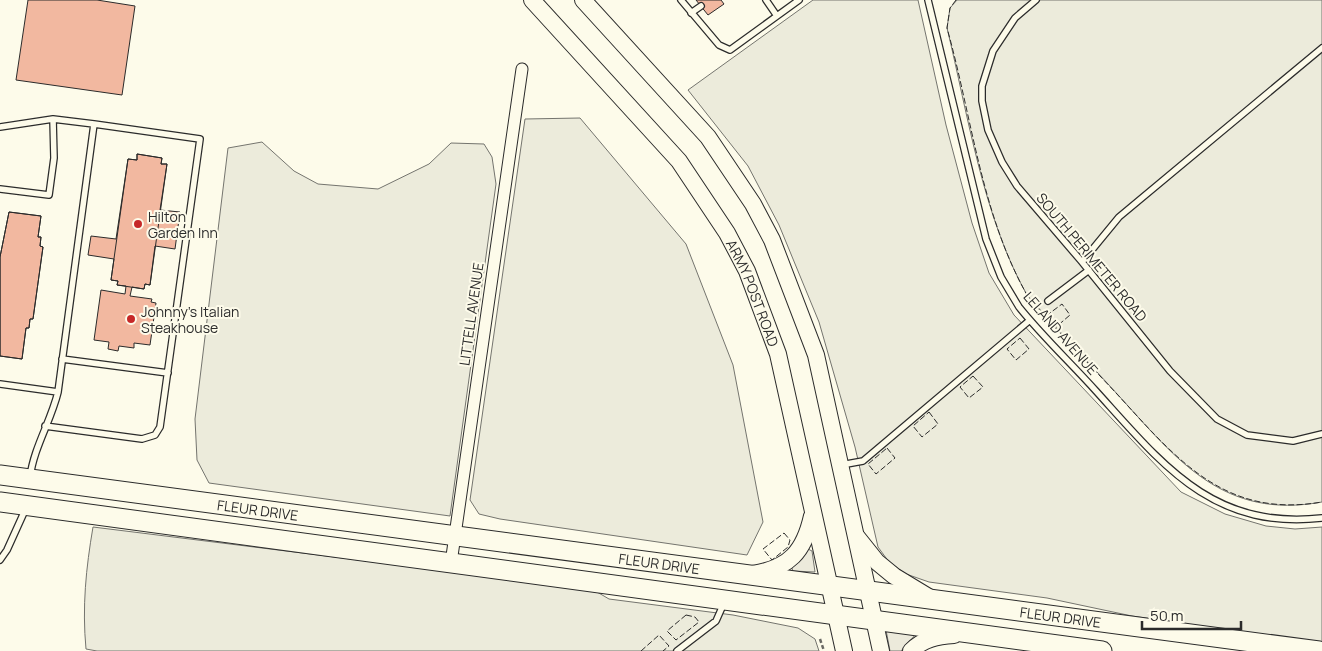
<svg xmlns="http://www.w3.org/2000/svg" width="1322" height="651" font-family="Manrope,sans-serif">
  <rect width="100%" height="100%" fill="#fdfbea"/>
  <path fill="#ecebdb" stroke="#74746e" d="M813 0H918L946 125 972 223 989 273 1014 315 1181 492 1225 514 1266 526 1295 529 1322 527V644L1132 616 1047 598 929 582 906 574 889 562 878 547 855 447 819 322 779 225 748 166 688 90Z
    M957 0H1322V502C1224 520 1178 461 1119 396 1088 362 1057 329 1027 295 983 217 968 115 947 28L950 8Z
    M580 118 686 244 733 365 763 522 747 555 500 519 479 514 470 500 525 119Z
    M262 142 294 171 318 184 378 189 429 164 451 143 484 144 492 157 496 184 450 516 209 483 197 460 195 419 228 148Z
    M93 527 592 589 609 599 733 615 798 628 815 639 819 651H97L86 649C82 607 86 568 93 527Z"/>
  <path fill="#eceadb" stroke="#74746e" d="M808 549 812 551 815 572 793 571 791 566Z
    M886 630 916 634 901 651H890Z"/>
  <path fill="#f2b8a0" stroke="#2b2b2b" d="M28 0H97L135 6 122 95 16 80Z
    M696 0H721L724 4 708 15Z
    M137 154 162 158 161 164H167L150 285 145 284 144 289 117 285 118 281 111 280 128 159 137 160Z
    M137 154 162 158 161 164H167L160 210 180 212 175 249 155 246 150 285 145 284 144 289 132 287 130 296 152 299 151 302 156 303 150 345 134 343V348L119 346 118 351 108 349 109 342 94 340 101 290 125 294 126 286 117 285 118 281 111 280 114 259 88 255 91 236 116 239 128 159 137 160Z
    M9 212 41 216 38 237H41L40 246 43 247 33 319H30L29 328H26L22 359 0 356V257Z
    M9 212 41 216 38 237H41L40 246 43 247 33 319H30L29 328H26L22 359 0 356V257Z"/>
  <g fill="none" stroke-linecap="round" stroke-linejoin="round">
    <g stroke="#2b2b2b" stroke-width="8">
      <path id="lane" d="M681 0 719 45 730 50 799 0
        M766 0 777 16
        M928 0 986 239 1001 277 1019 307C1043 337 1071 363 1096 391 1163 465 1212 530 1322 518
        M1036 0 1015 18 993 51 982 86V101L988 130 1002 162 1017 186 1082 262 1170 371 1217 419 1247 435 1293 441 1322 434
        M691 13 701 6
        M0 127 53 119 94 124 58 392C51 421 34 447 30 477
        M0 189 49 195 54 158 53 119
        M1082 262 1119 217 1322 48
        M1048 301 1089 270
        M62 359 168 373
        M0 384 58 392
        M45 426 142 439 155 435 160 427 200 139 94 124
        M841 465 863 461 1030 320
        M0 560 7 550 26 508
        M677 651 716 621 724 603"/>
    </g>
    <g stroke="#2b2b2b" stroke-width="13">
      <path id="street" d="M451 563 522 69"/>
    </g>
    <g stroke="#2b2b2b" stroke-width="18">
      <g id="secondary">
        <path id="s1" d="M532 0 679 161 727 233 747 271 778 354 844 651"/>
        <path d="M583 0 708 137 753 204 772 240 816 355 881 651"/>
        <path d="M857 537 877 562 894 576 932 599"/>
        <path d="M753 574C789 568 804 552 812 516"/>
        <path d="M911 651C923 639 937 636 954 635"/>
      </g>
    </g>
    <g stroke="#2b2b2b" stroke-width="21">
      <g id="primary">
        <path id="s2" d="M0 475 1319 651"/>
        <path d="M0 502 1102 651"/>
      </g>
    </g>
    <path stroke="#6a6964" stroke-width="2.5" stroke-dasharray="4 2.5" stroke-linecap="butt" d="M820 639 824 651"/>
    <use href="#lane" stroke="#fdfbea" stroke-width="5.5"/>
    <use href="#street" stroke="#fdfbea" stroke-width="11"/>
    <use href="#secondary" stroke="#fdfbea" stroke-width="16"/>
    <use href="#primary" stroke="#fdfbea" stroke-width="19"/>
    <path stroke="#2b2b2b" stroke-width="1" stroke-dasharray="6 2.5" stroke-linecap="butt" d="M956 0 950 8 947 28C972 117 981 213 1027 295 1055 329 1086 361 1116 393 1176 458 1224 519 1322 502
      M1046 316 1062 304 1070 315 1056 327
      M1020 338 1029 349 1016 360 1007 349Z
      M973 376 983 387 969 398 960 387Z
      M929 412 938 424 922 437 913 426Z
      M887 448 895 458 876 474 868 464Z
      M784 533 790 540 788 547 772 560 763 549Z
      M686 615 695 617 699 622 676 640 667 631Z
      M641 651 659 635 669 646 663 651"/>
  </g>
  <g fill="#c62828" stroke="#fdfbea" stroke-width="2">
    <circle cx="138" cy="224" r="5"/>
    <circle cx="131" cy="319" r="5"/>
  </g>
  <g text-anchor="middle" dominant-baseline="central" stroke-width="4" stroke-linejoin="round" paint-order="stroke">
    <g font-size="14" fill="#2b2b2b" stroke="#fdfbea" text-anchor="start">
      <text x="148" y="216">Hilton<tspan x="148" dy="16">Garden Inn</tspan></text>
      <text x="141" y="311">Johnny's Italian<tspan x="141" dy="16">Steakhouse</tspan></text>
    </g>
    <g font-size="14" fill="#2b2b2b" stroke="#fdfbea">
      <text transform="translate(1092 257) rotate(50)">SOUTH PERIMETER ROAD</text>
      <text stroke="none"><textPath href="#s1" startOffset="370">ARMY POST ROAD</textPath></text>
      <text transform="translate(471 314) rotate(-82)">LITTELL AVENUE</text>
      <text transform="translate(1061 333) rotate(49)">LELAND AVENUE</text>
      <text stroke="none"><textPath href="#s2" startOffset="260">FLEUR DRIVE</textPath></text>
      <text stroke="none"><textPath href="#s2" startOffset="665">FLEUR DRIVE</textPath></text>
      <text stroke="none"><textPath href="#s2" startOffset="1070">FLEUR DRIVE</textPath></text>
    </g>
  </g>
  <path d="M1142 621v8h99v-8" fill="none" stroke="#2b2b2b" stroke-width="2.5"/>
  <text x="1150" y="621" font-size="15" fill="#2b2b2b" stroke="#fdfbea" stroke-width="4" paint-order="stroke">50 m</text>
</svg>
